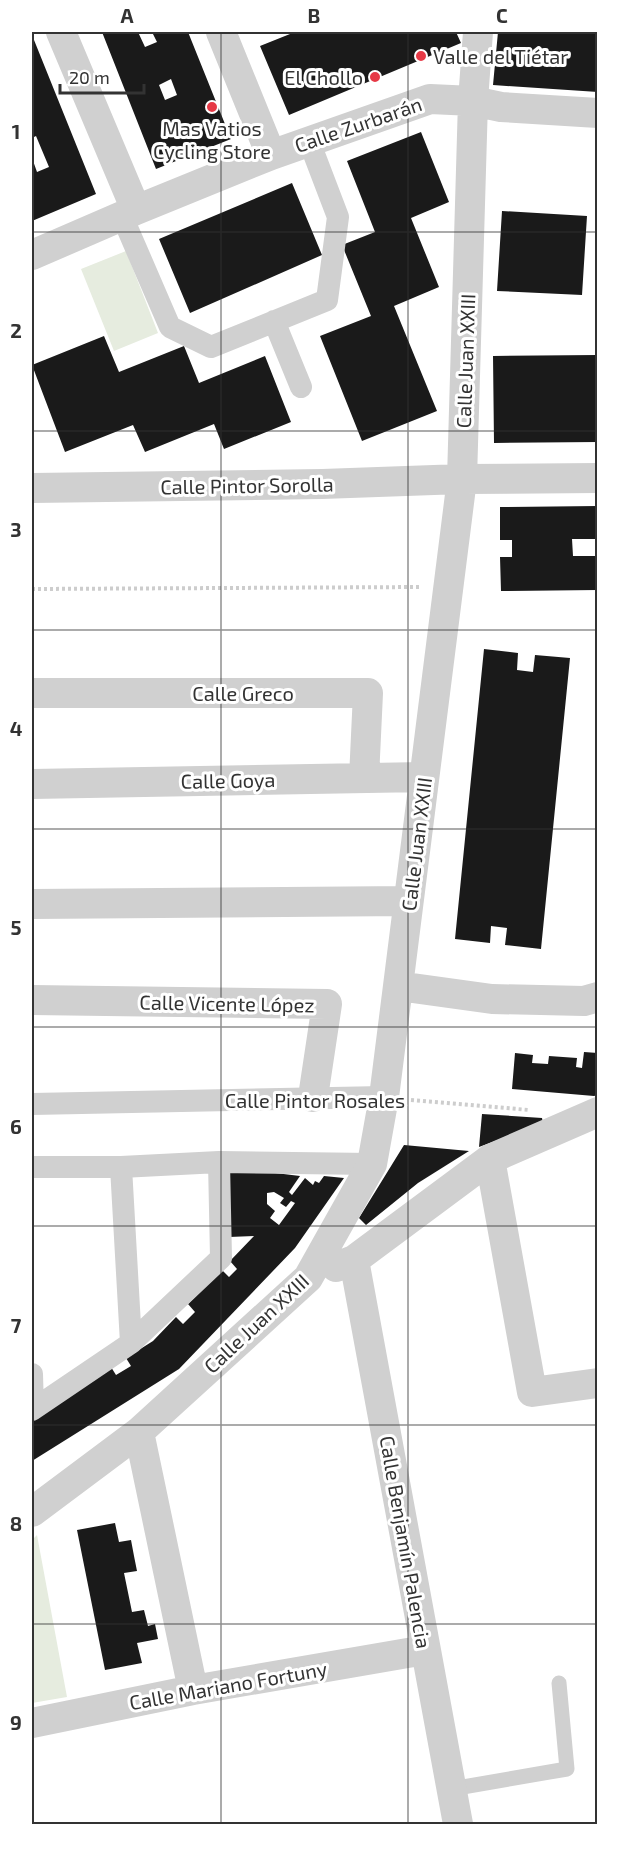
<svg xmlns="http://www.w3.org/2000/svg" width="629" height="1856" font-family="'Exo 2',sans-serif">
  <rect width="100%" height="100%" fill="#fff"/>
  <path fill="#e6ecdf" d="M126 251 158 333 114 351 81 269Z
    M37 1535 67 1697 32 1703V1540Z"/>
  <path fill="#1a1a1a" fill-rule="evenodd" d="M102 32H138L145 47 157 42 152 32H188L231 139 156 169ZM171 79 177 95 165 100 159 85Z
    M295 32H456L461 43 289 115 260 46Z
    M498 32H598V92L493 85Z
    M32 35 96 194 32 221V158L37 172 49 167 36 136 32 138Z
    M421 132 449 202 411 218 439 287 394 306 437 411 362 441 320 336 371 316 342 245 375 232 347 161Z
    M292 183 322 255 190 313 159 239Z
    M502 211 587 216 582 295 497 291Z
    M104 336 119 372 184 346 199 383 265 356 291 422 224 449 214 424 145 452 133 425 65 452 32 365Z
    M598 355V442L494 443 493 356Z
    M598 506V539H572L573 556H598V590L501 591 500 557H512V540H500V507Z
    M484 649 518 653 517 670 533 672 535 655 570 658 541 949 505 945 507 928 491 926 490 943 455 939Z
    M584 1052 598 1053V1095L594 1096 512 1089 515 1053 533 1055 532 1063 548 1064 549 1056 577 1058 576 1067 582 1068Z
    M482 1114 542 1118 543 1123 479 1147Z
    M404 1145 469 1151 418 1183 366 1225 359 1218Z
    M267 1172 300 1176 289 1192 292 1195 305 1178 313 1185 315 1181 319 1183 324 1176 344 1178 295 1248 179 1369 32 1461V1418L111 1367 116 1375 131 1366 126 1358 153 1341 176 1317 183 1324 195 1312 188 1304 222 1270 229 1277 237 1269 230 1261 254 1236 229 1237 228 1173ZM274 1192 284 1198 280 1203 286 1207 291 1201 295 1203 279 1225 270 1218 275 1211 267 1204V1193Z
    M115 1523 119 1542 131 1540 134 1556 137 1571 124 1573 132 1612 144 1610 148 1626 155 1624 158 1639 137 1643 142 1663 105 1670 77 1530Z"/>
  <g fill="none" stroke-linecap="round" stroke-linejoin="round">
    <path stroke="#cdcdcd" stroke-width="4" stroke-dasharray="3 3" stroke-linecap="butt" d="M32 589 421 587
      M411 1100 529 1110"/>
    <path stroke="#d0d0d0" stroke-width="15" d="M451 1789 567 1769 559 1683"/>
    <path stroke="#d0d0d0" stroke-width="22" d="M122 216 170 327 211 347 327 300 338 217 309 141
      M274 321 301 387
      M32 1104 384 1097
      M32 1167H121L219 1162 372 1164
      M121 1167 131 1343
      M32 1374 33 1409
      M32 1410 131 1343 221 1258 219 1162"/>
    <path stroke="#d0d0d0" stroke-width="30" d="M61 32 136 210
      M221 32 271 155
      M32 255 136 210 271 155 430 99 473 101 501 107 598 113
      M32 488 322 484 462 479 598 478
      M32 693H368L364 778
      M32 784 424 777
      M32 904 408 901
      M398 986 492 999 584 1001 598 997
      M32 1000 327 1004 313 1097
      M490 1159 532 1392 598 1383
      M354 1260 458 1824
      M336 1267 354 1260 490 1159 598 1112
      M139 1432 193 1690
      M32 1512 139 1432 308 1278 372 1164 384 1097 462 479 473 101 478 32
      M32 1723 193 1690 425 1650"/>
  </g>
  <path fill="none" stroke="#333" stroke-width="1.5" stroke-opacity="0.55" d="M221 32V1824M408 32V1824M32 232H598M32 431H598M32 630H598M32 829H598M32 1027H598M32 1226H598M32 1425H598M32 1624H598"/>
  <g fill="#e63946" stroke="#fff" stroke-width="2">
    <circle cx="421" cy="56" r="6"/>
    <circle cx="375" cy="77" r="6"/>
    <circle cx="212" cy="107" r="6"/>
  </g>
  <g text-anchor="middle" dominant-baseline="central" stroke-width="6" stroke-linejoin="round" paint-order="stroke">
    <g font-size="20" fill="#333" stroke="#fff" text-anchor="start">
      <text x="433" y="56">Valle del Tiétar</text>
      <text x="363" y="77" text-anchor="end">El Chollo</text>
      <text x="212" y="128" text-anchor="middle">Mas Vatios<tspan x="212" dy="23">Cycling Store</tspan></text>
    </g>
    <g font-size="20" fill="#333" stroke="#fff">
      <text transform="translate(358 124) rotate(-19)">Calle Zurbarán</text>
      <text transform="translate(465 361) rotate(-88)">Calle Juan XXIII</text>
      <text transform="translate(247 485) rotate(-1)">Calle Pintor Sorolla</text>
      <text x="243" y="693">Calle Greco</text>
      <text transform="translate(228 780) rotate(-1)">Calle Goya</text>
      <text transform="translate(416 844) rotate(-83)">Calle Juan XXIII</text>
      <text transform="translate(227 1003) rotate(1)">Calle Vicente López</text>
      <text x="315" y="1100">Calle Pintor Rosales</text>
      <text transform="translate(256 1323) rotate(-43)">Calle Juan XXIII</text>
      <text transform="translate(406 1542) rotate(80)">Calle Benjamín Palencia</text>
      <text transform="translate(228 1685) rotate(-10)">Calle Mariano Fortuny</text>
    </g>
  </g>
  <rect width="629" height="1856" fill="none" stroke="#ffffff" stroke-width="66"/>
  <path d="M60 84v9h84v-9" fill="none" stroke="#333333" stroke-width="3"/>
  <text x="69" y="84" font-size="18" fill="#333333" stroke="#ffffff" stroke-width="4.5" paint-order="stroke">20 m</text>
  <rect x="33" y="33" width="563" height="1790" fill="none" stroke="#333" stroke-width="2"/>
  <g font-size="20" text-anchor="middle" font-weight="bold" fill="#333">
    <text x="127" y="23">A</text>
    <text x="314" y="23">B</text>
    <text x="502" y="23">C</text>
    <text x="16" y="139">1</text>
    <text x="16" y="338">2</text>
    <text x="16" y="537">3</text>
    <text x="16" y="736">4</text>
    <text x="16" y="935">5</text>
    <text x="16" y="1134">6</text>
    <text x="16" y="1333">7</text>
    <text x="16" y="1531">8</text>
    <text x="16" y="1730">9</text>
  </g>
</svg>
